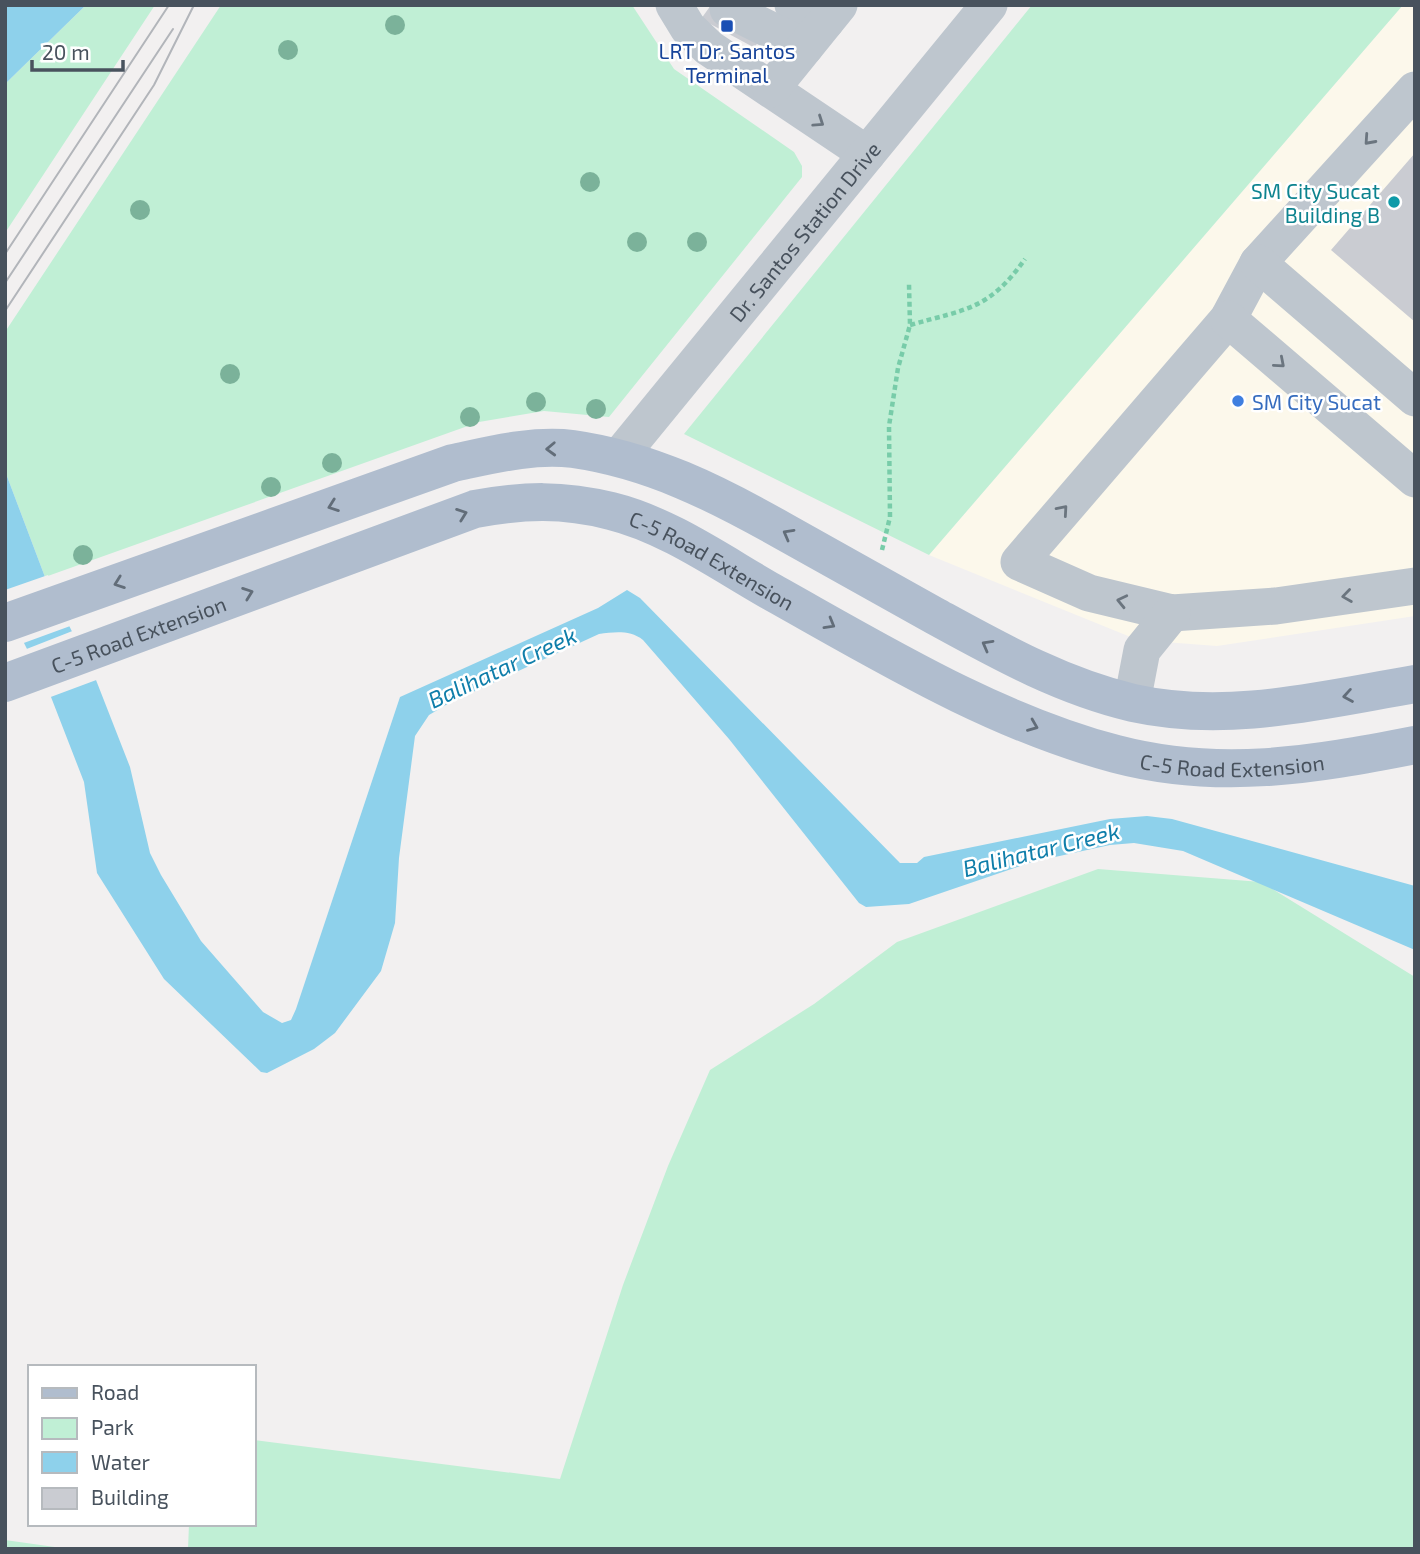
<svg xmlns="http://www.w3.org/2000/svg" width="1420" height="1554" font-family="'Exo 2',sans-serif">
  <rect width="100%" height="100%" fill="#f2f0f0"/>
  <path fill="#fcf8eb" d="M1403 5H1415V616L1217 646 1138 640 929 555Z"/>
  <path fill="#c0efd5" d="M86 5H155L5 233V84Z
    M221 5H632L674 69 794 152 802 166V177L609 417 544 411 479 422 45 577 5 471V332Z
    M1032 5H1403L929 555 684 434Z
    M1098 869 1261 882 1415 977V1549H188L189 1524H254V1440L560 1479 623 1285 668 1166 710 1070 814 1004 897 942Z
    M5 1540 69 1549H5Z"/>
  <path fill="#8ed1eb" d="M5 5H86L5 84Z
    M5 471 45 577 96 680 130 767 150 853 161 875 201 941 263 1012 282 1023 291 1020 296 1009 400 697 598 608 627 590 640 598 900 863H917L924 857 1110 819 1147 816 1172 819 1415 886V950L1183 851 1134 843 1110 845 1032 862 909 904 866 907 859 903 729 739 643 640C630 630 615 632 599 634L451 702 429 715 415 736 399 858 395 923 381 971 335 1033 314 1049 267 1073 261 1072 164 979 97 873 84 782 51 697 5 605Z"/>
  <path fill="#f2f0f0" d="M48 575 73 625 21 644 5 613V590Z
    M75 630 99 679 48 698 24 650Z"/>
  <path fill="#caccd2" d="M711 5 761 34 755 48 701 19Z
    M1415 153V322L1331 250Z"/>
  <g fill="none" stroke-linecap="round" stroke-linejoin="round">
    <path stroke="#78cca9" stroke-width="4.5" stroke-dasharray="5 3.5" stroke-linecap="butt" d="M910 325C966 309 989 310 1025 259
      M882 550 890 517 889 426 898 368 910 325 909 284"/>
    <g stroke="#bec6ce" stroke-width="37">
      <path d="M674 5 688 28 709 48 867 154"/>
      <path d="M793 5 826 21"/>
      <path d="M728 9 805 47"/>
      <path d="M771 89 839 5"/>
      <path d="M1415 90 1258 263 1228 319 1019 562 1089 593 1172 613 1276 606 1415 586"/>
      <path d="M1258 263 1415 398"/>
      <path d="M1228 319 1415 479"/>
      <path id="s1" d="M619 457 989 5"/>
      <path d="M1132 702 1142 650 1172 613"/>
    </g>
    <g stroke="#b0bdce" stroke-width="38">
      <path d="M5 623 453 463C491 455 533 444 573 449 650 460 716 493 783 531 834 559 884 588 935 616 999 651 1061 686 1133 703 1228 724 1321 700 1415 684"/>
      <path id="s2" d="M5 683 475 509C524 500 563 499 611 511 668 525 721 563 772 592 881 653 994 722 1116 754 1219 781 1313 765 1415 745"/>
    </g>
    <path stroke="#b2b5ba" stroke-width="2" d="M5 254 169 5
      M5 283 173 29
      M5 311 154 85 194 5"/>
  </g>
  <g fill="#7bb29a">
    <circle cx="395" cy="25" r="10"/>
    <circle cx="288" cy="50" r="10"/>
    <circle cx="590" cy="182" r="10"/>
    <circle cx="140" cy="210" r="10"/>
    <circle cx="637" cy="242" r="10"/>
    <circle cx="697" cy="242" r="10"/>
    <circle cx="230" cy="374" r="10"/>
    <circle cx="536" cy="402" r="10"/>
    <circle cx="596" cy="409" r="10"/>
    <circle cx="470" cy="417" r="10"/>
    <circle cx="332" cy="463" r="10"/>
    <circle cx="271" cy="487" r="10"/>
    <circle cx="83" cy="555" r="10"/>
  </g>
  <defs><path id="oneway-chevron" d="M-2-3.5L2.5 0L-2 3.5" fill="none" stroke-width="1.6" stroke-linecap="round" stroke-linejoin="round" transform="scale(1.75)"/></defs>
  <g stroke="#6b757f">
    <use href="#oneway-chevron" transform="translate(819 122) rotate(34)"/>
    <use href="#oneway-chevron" transform="translate(1369 140) rotate(132)"/>
    <use href="#oneway-chevron" transform="translate(1280 363) rotate(41)"/>
    <use href="#oneway-chevron" transform="translate(1063 510) rotate(-49)"/>
    <use href="#oneway-chevron" transform="translate(1347 596) rotate(172)"/>
    <use href="#oneway-chevron" transform="translate(1122 601) rotate(-167)"/>
  </g>
  <g stroke="#626d79">
    <use href="#oneway-chevron" transform="translate(551 449) rotate(178)"/>
    <use href="#oneway-chevron" transform="translate(333 506) rotate(160)"/>
    <use href="#oneway-chevron" transform="translate(462 514) rotate(-20)"/>
    <use href="#oneway-chevron" transform="translate(788 534) rotate(-151)"/>
    <use href="#oneway-chevron" transform="translate(119 583) rotate(160)"/>
    <use href="#oneway-chevron" transform="translate(248 593) rotate(-20)"/>
    <use href="#oneway-chevron" transform="translate(830 624) rotate(30)"/>
    <use href="#oneway-chevron" transform="translate(987 645) rotate(-151)"/>
    <use href="#oneway-chevron" transform="translate(1348 696) rotate(170)"/>
    <use href="#oneway-chevron" transform="translate(1033 726) rotate(22)"/>
  </g>
  <rect fill="#1a4fb4" stroke="#fff" stroke-width="2.5" x="720" y="19" width="14" height="14" rx="3.5"/>
  <circle fill="#0f9aa8" stroke="#fff" stroke-width="2.5" cx="1394" cy="202" r="7"/>
  <circle fill="#3f7fe0" stroke="#fff" stroke-width="2.5" cx="1238" cy="401" r="7"/>
  <g text-anchor="middle" dominant-baseline="central" stroke-width="5" stroke-linejoin="round" paint-order="stroke">
    <g font-size="21" fill="#164399" stroke="#fff">
      <text x="727" y="50">LRT Dr. Santos<tspan x="727" dy="24">Terminal</tspan></text>
    </g>
    <g font-size="21" fill="#0d838f" stroke="#fff" text-anchor="end">
      <text x="1380" y="190">SM City Sucat<tspan x="1380" dy="24">Building B</tspan></text>
    </g>
    <g font-size="21" fill="#48525d" stroke="#fff">
      <text stroke="none"><textPath href="#s1" startOffset="292">Dr. Santos Station Drive</textPath></text>
      <text stroke="none"><textPath href="#s2" startOffset="751">C-5 Road Extension</textPath></text>
      <text stroke="none"><textPath href="#s2" startOffset="142">C-5 Road Extension</textPath></text>
      <text stroke="none"><textPath href="#s2" startOffset="1318">C-5 Road Extension</textPath></text>
    </g>
    <g font-size="21" fill="#366cbe" stroke="#fff" text-anchor="start">
      <text x="1252" y="401">SM City Sucat</text>
    </g>
    <g font-size="23" font-style="italic" fill="#0f7eaa" stroke="#fff">
      <text transform="translate(502 667) rotate(-25)">Balihatar Creek</text>
      <text transform="translate(1041 849) rotate(-14)">Balihatar Creek</text>
    </g>
  </g>
  <rect width="1420" height="1554" fill="none" stroke="#48525d" stroke-width="14"/>
  <rect x="28" y="1365" width="228" height="161" fill="#ffffff" stroke="#b6babe" stroke-width="2"/>
  <rect x="42" y="1388" width="35" height="10" fill="#b0bdce" stroke="#b6babe" stroke-width="2"/>
  <text x="91" y="1400" font-size="21" fill="#48525d">Road</text>
  <rect x="42" y="1418" width="35" height="21" fill="#c0efd5" stroke="#b6babe" stroke-width="2"/>
  <text x="91" y="1435" font-size="21" fill="#48525d">Park</text>
  <rect x="42" y="1452" width="35" height="21" fill="#8ed1eb" stroke="#b6babe" stroke-width="2"/>
  <text x="91" y="1470" font-size="21" fill="#48525d">Water</text>
  <rect x="42" y="1488" width="35" height="21" fill="#caccd2" stroke="#b6babe" stroke-width="2"/>
  <text x="91" y="1505" font-size="21" fill="#48525d">Building</text>
  <path d="M32 60v10h91v-10" fill="none" stroke="#48525d" stroke-width="3.5"/>
  <text x="42" y="60" font-size="21" fill="#48525d" stroke="#ffffff" stroke-width="5" paint-order="stroke">20 m</text>
</svg>
